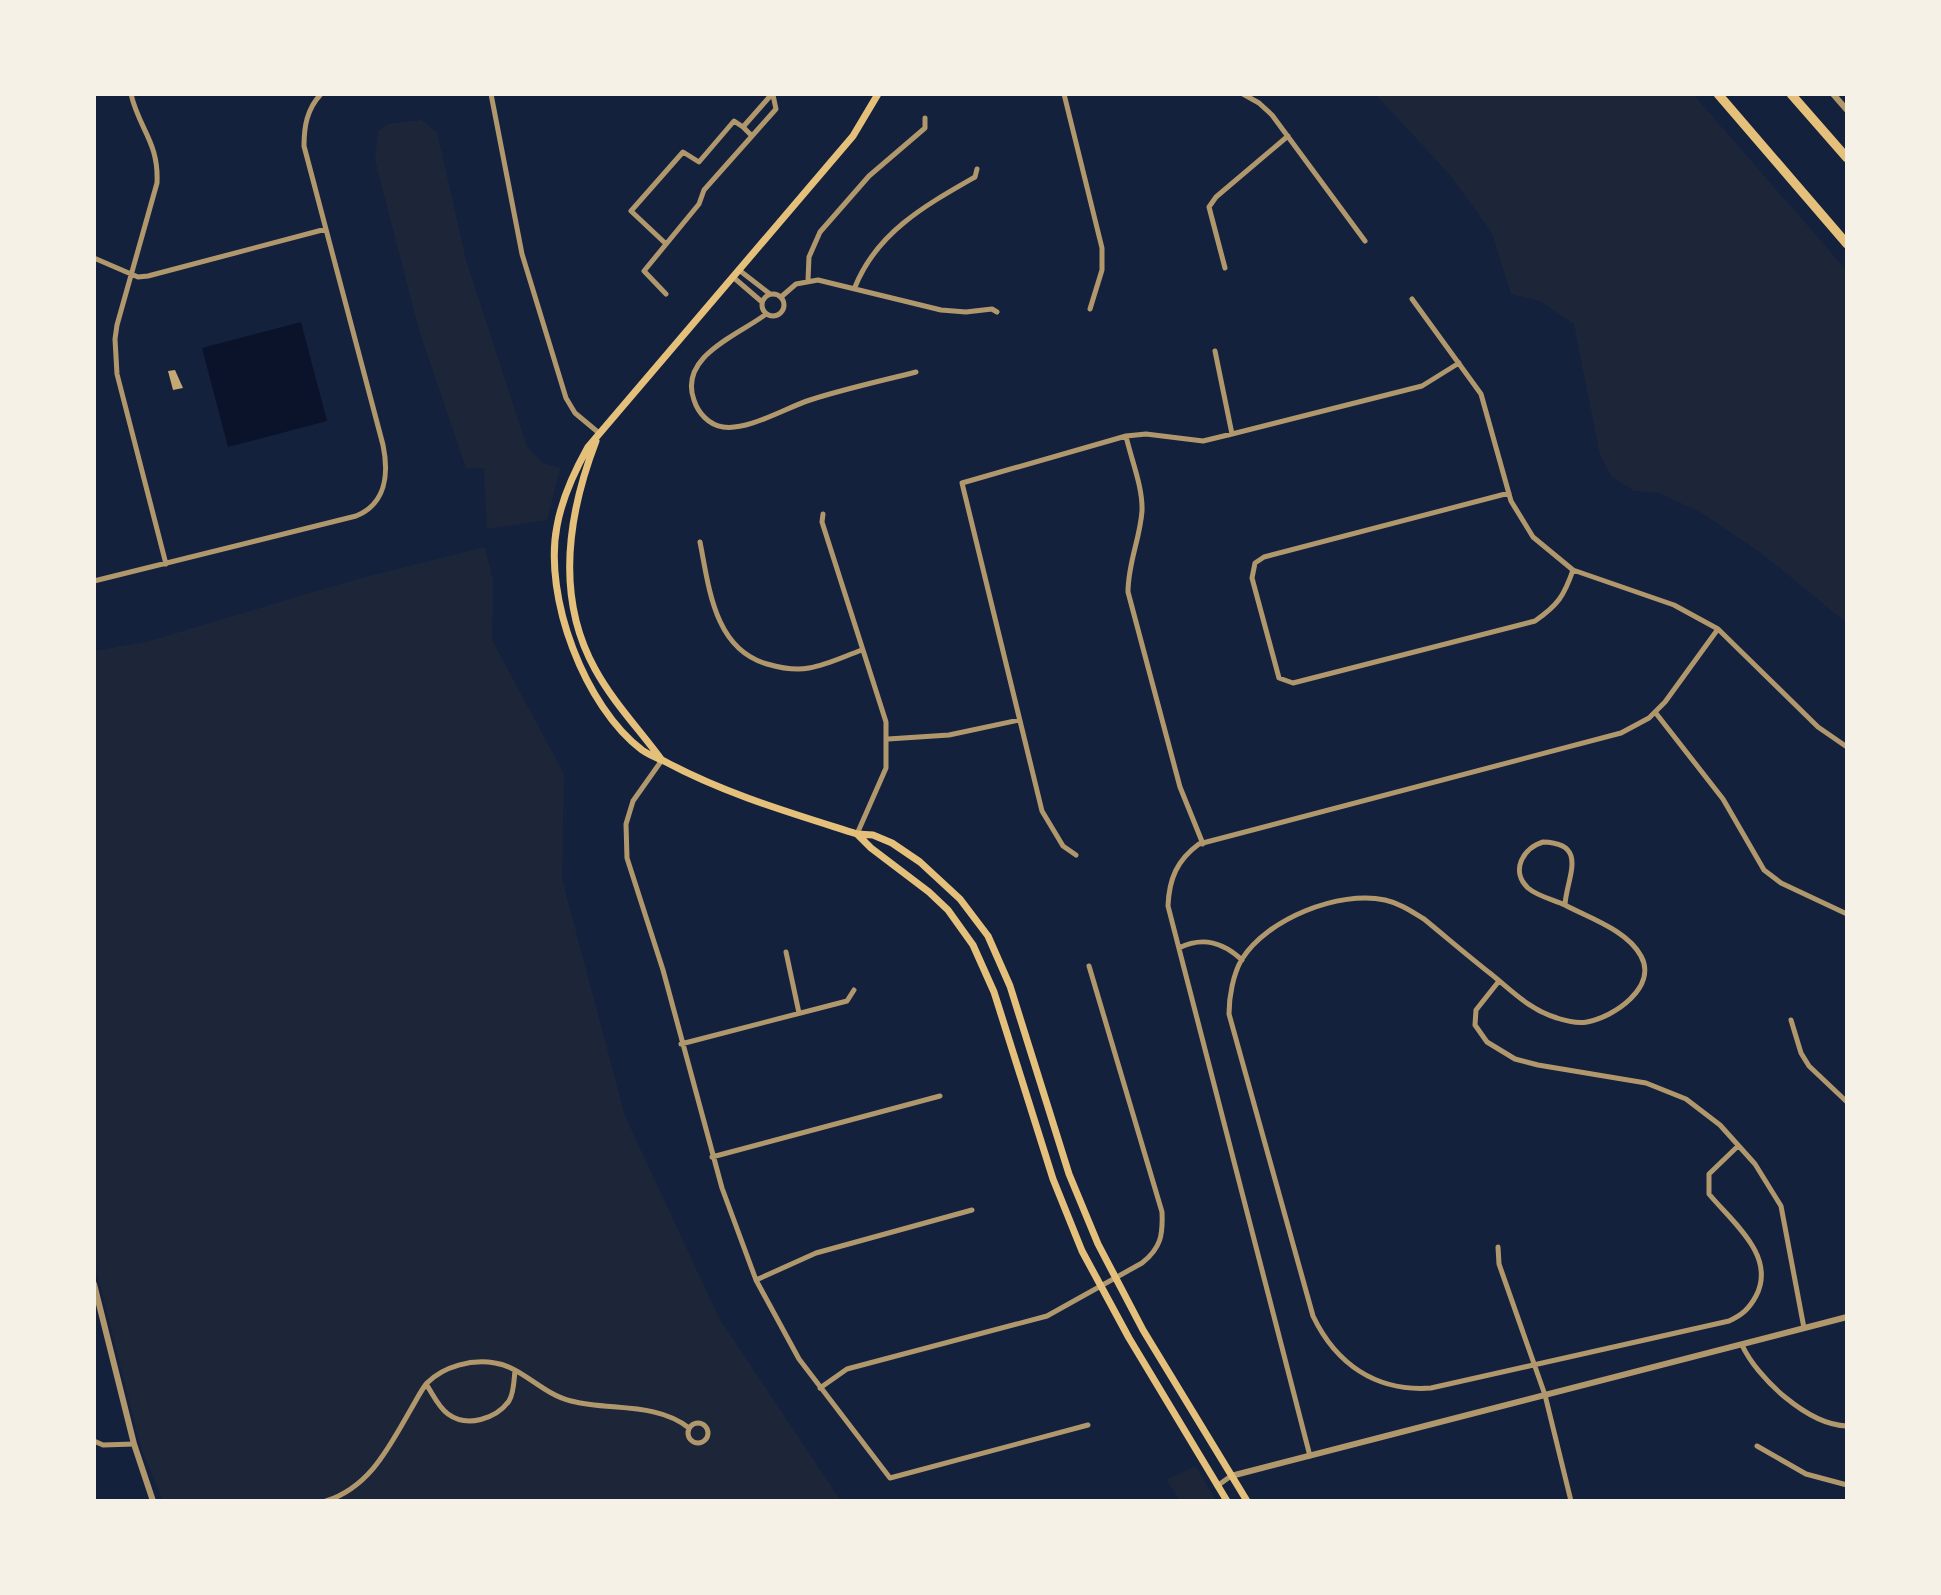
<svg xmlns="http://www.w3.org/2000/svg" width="1941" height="1595" font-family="Montserrat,sans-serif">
  <rect width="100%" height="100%" fill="#14213d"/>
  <path fill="#1d2539" d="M1375 94H1693L1847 271V623L1761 553 1702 513 1659 493 1634 491 1611 476 1600 455 1574 324 1540 301 1511 294 1492 233 1450 175Z
    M421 120 437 132 466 260 527 447 543 463 560 468 547 520 487 529 484 468H466L419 330 375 160 378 131 388 124Z
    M485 547 493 581 492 640 564 774 562 879 625 1116 719 1318 841 1501H163L141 1448 94 1260V651L146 642 354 580Z
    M1196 1466 1216 1501H1181L1166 1480Z"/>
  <path fill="#0b132b" d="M301 322 327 421 228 447 202 348Z"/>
  <path fill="#c6a872" d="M175 370 183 388 173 390 168 371Z"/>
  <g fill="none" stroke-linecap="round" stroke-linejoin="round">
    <path stroke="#b1986c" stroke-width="5" d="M131 94C139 129 159 142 157 183L117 325 115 339 117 374 166 564
      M491 94 522 254 566 398 575 413 599 433
      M1064 94 1102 248V270L1090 309
      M1243 94 1259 103 1272 115 1365 241
      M752 136 776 109 773 95
      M665 243 631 211 683 152 699 162 734 121 743 127
      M94 258 138 277 148 276 326 229
      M1225 268 1209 207 1216 197 1288 136
      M739 270 770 294
      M733 277 762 302
      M808 280 809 257 820 232 869 176 925 128V118
      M855 287C877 232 926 205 975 177L977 169
      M762 305a11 11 0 1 1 22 0a11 11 0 1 1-22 0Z
      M666 294 644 271 699 204 704 190 752 136 743 127 772 94
      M781 297 796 284 818 280 941 310 966 312 992 309 997 312
      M1412 299 1481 394 1511 501 1533 537 1573 570 1674 605 1718 629 1818 727 1847 747
      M766 314C739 335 678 356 694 400 698 413 709 425 723 427 748 431 785 408 810 400 844 389 881 381 916 372
      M1215 351 1232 434
      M1126 436C1131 459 1143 487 1142 511 1140 539 1128 563 1128 592L1180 787 1203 844
      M1509 493 1264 557 1255 563 1252 578 1279 678 1293 683 1535 621C1558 605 1564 596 1573 570
      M823 514 822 522 886 722V768L857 834
      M700 542C709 587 714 649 767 664 781 668 795 671 809 668 827 665 845 656 862 650
      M94 581 356 516C386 504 389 474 383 445L304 146C304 126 307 109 321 94
      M1655 712 1723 799 1764 870 1781 883 1847 914
      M888 739 949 735 1019 720
      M662 760 633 801 626 824 627 858 663 970 722 1188 756 1280 799 1359 890 1478 1088 1425
      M1543 842C1590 843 1566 879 1565 905 1554 900 1537 896 1528 888 1510 871 1523 848 1543 842Z
      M1076 855 1063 846 1042 811 962 483 1126 436 1146 434 1203 441 1232 434 1422 386 1459 363
      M1565 905C1589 918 1627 930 1641 956 1658 987 1614 1017 1587 1022 1577 1024 1566 1021 1557 1018 1530 1010 1512 991 1491 974 1468 956 1446 937 1424 919 1411 911 1399 903 1385 900 1339 890 1267 919 1242 959 1233 974 1229 997 1229 1014L1313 1316C1336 1364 1376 1392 1431 1388L1729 1321C1742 1315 1749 1309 1756 1296 1777 1256 1732 1222 1709 1194V1174L1738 1146
      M1179 948C1203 936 1223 942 1242 960
      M786 952 799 1013
      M1499 981 1476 1010 1475 1025 1487 1042 1515 1059 1538 1065 1646 1083 1686 1099 1720 1125 1755 1164 1781 1206 1804 1328
      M1791 1020 1801 1053 1809 1066 1847 1102
      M681 1044 847 1001 854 990
      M712 1157 940 1096
      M1498 1247 1499 1264 1545 1395 1571 1501
      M756 1280 816 1253 972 1210
      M1742 1345C1757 1378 1808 1425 1847 1426
      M426 1384C433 1394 438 1407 448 1414 467 1428 496 1419 509 1401 514 1393 514 1380 515 1370
      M820 1388 847 1369 1047 1316 1142 1263C1161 1248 1163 1235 1162 1212L1089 966
      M688 1433a10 10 0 1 1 20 0a10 10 0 1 1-20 0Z
      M94 1441 103 1445 134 1444
      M1757 1446 1806 1474 1847 1485
      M1310 1456 1168 906C1169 879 1177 860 1199 844L1621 733 1649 718 1665 702 1718 629
      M1217 1486 1231 1476
      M326 1501C370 1487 389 1447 411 1409 416 1401 421 1390 427 1383 444 1366 472 1359 495 1363 522 1367 542 1394 571 1401 610 1411 656 1402 689 1428"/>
    <path stroke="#b1986c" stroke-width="6" d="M1833 94 1847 110
      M94 1284 134 1444 153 1501
      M1231 1476 1847 1317"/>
    <path stroke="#e5c07b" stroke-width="7" d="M878 94 853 136 588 447C574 472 562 498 557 526 543 597 585 707 642 750 649 755 657 758 664 761 725 794 791 813 857 834L873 835 892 843 920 862 960 899 988 936 1010 986 1069 1174 1098 1244 1143 1330 1247 1501
      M596 441C568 514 555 597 595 669 613 702 639 729 661 759
      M857 834 871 848 929 892 948 910 973 945 994 992 1053 1179 1082 1251 1129 1338 1227 1501"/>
    <path stroke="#e5c07b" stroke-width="9" d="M1718 94 1847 244
      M1791 94 1847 158"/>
  </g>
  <rect width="1941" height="1595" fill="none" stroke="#f6f1e7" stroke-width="192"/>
</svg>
